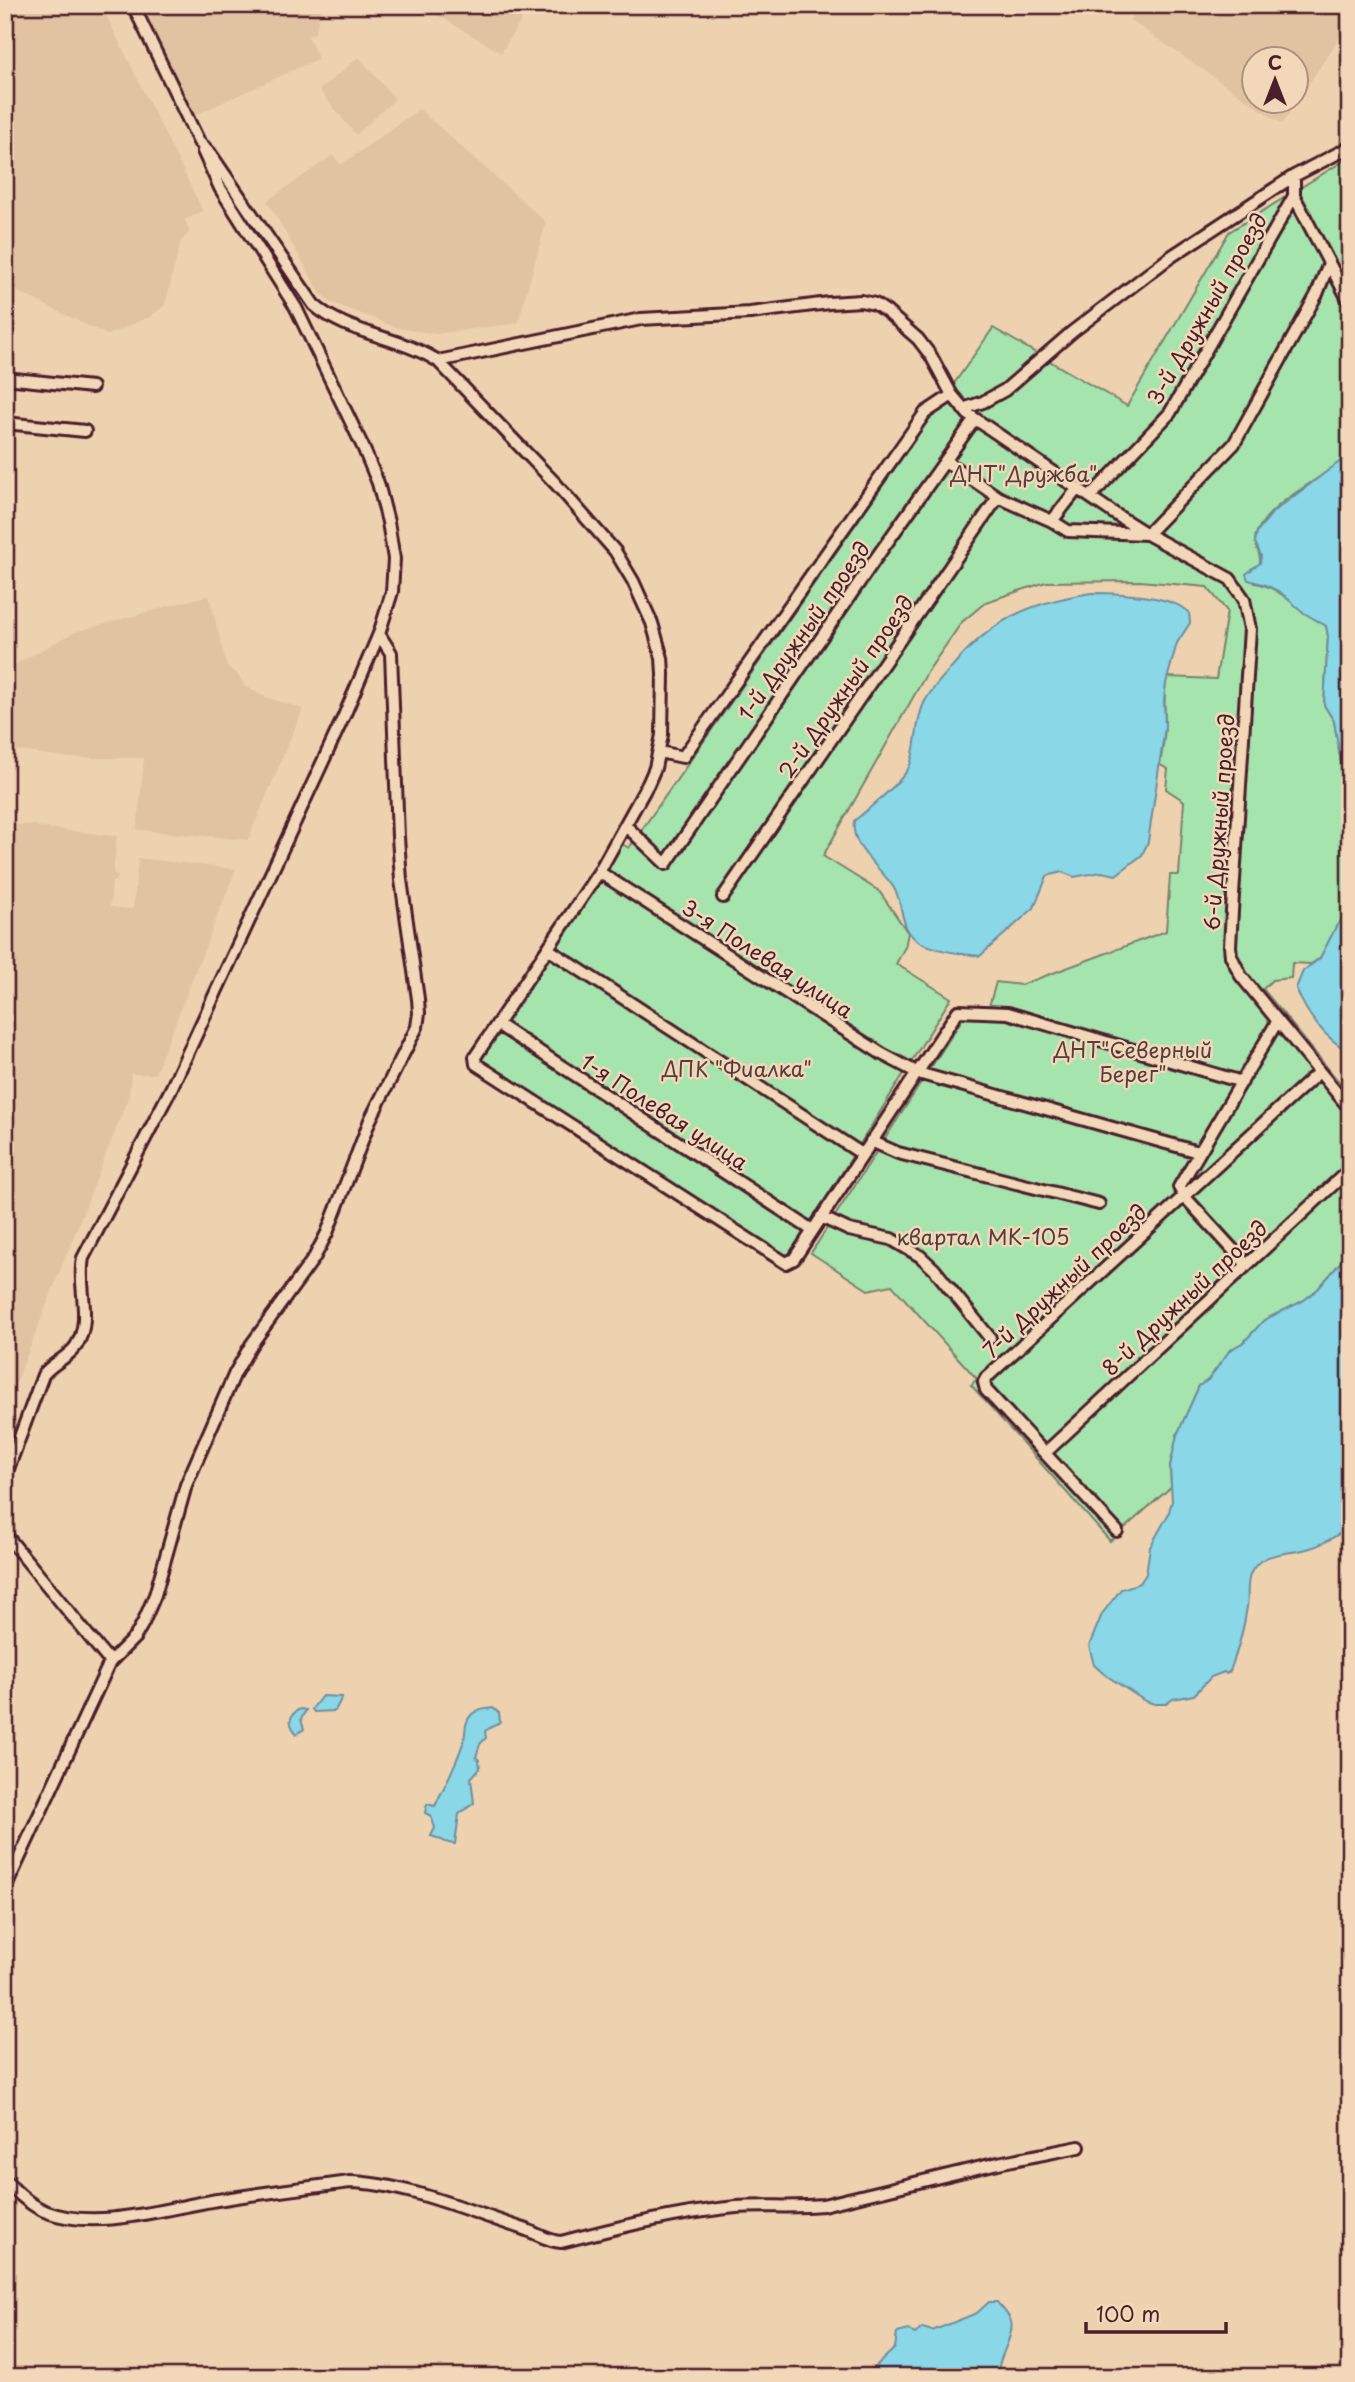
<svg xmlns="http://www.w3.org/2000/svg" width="1355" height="2382" font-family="'Playpen Sans',sans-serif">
  <rect width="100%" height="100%" fill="#eed2af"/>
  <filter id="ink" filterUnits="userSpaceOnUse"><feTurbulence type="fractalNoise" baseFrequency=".0143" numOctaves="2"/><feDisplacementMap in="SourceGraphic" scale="14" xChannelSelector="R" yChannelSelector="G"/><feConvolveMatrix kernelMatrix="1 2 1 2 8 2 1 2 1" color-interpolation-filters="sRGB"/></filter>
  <g filter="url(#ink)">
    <path fill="#e1c3a1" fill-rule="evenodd" d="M5 5H101L203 211 185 220 190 232 181 241 165 305 150 317 107 335 18 292 5 277Z
      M141 5H322L315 33 308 36 318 59 193 116Z
      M421 5H531L501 53Z
      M1140 5H1350V22L1282 124 1130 20ZM1254 60H1296V102H1254Z
      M359 57 395 99 356 135 319 90Z
      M419 109 546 222 518 323 436 334 398 328 330 302 321 294 267 201 333 155 341 165Z
      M209 595 227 667 237 674 245 686 263 696 303 709 248 840 137 830 144 758H71L5 749V707L12 666 75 632Z
      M5 824 36 825 37 827 117 836 113 873 118 876 117 880 112 882 110 907 133 909 138 858 236 869 155 1074H131L129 1096 5 1411Z"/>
    <path fill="#a5e4ac" stroke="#78826c" stroke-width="2" d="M1350 157V454C1325 479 1272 499 1257 532 1251 545 1262 552 1260 564L1251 569 1255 583C1275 586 1287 599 1303 611 1310 617 1319 620 1326 626L1328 636 1324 705 1334 721 1342 768 1350 774V913L1337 925 1320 958 1311 964 1292 963 1291 978 1272 980 1263 989 1344 1088 1350 1087V1251L1318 1289 1303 1301 1264 1320 1244 1342 1230 1350 1208 1380 1199 1386 1177 1435 1170 1466 1171 1487 1110 1541 971 1385 977 1379 892 1285 868 1290 811 1253 965 1015 986 1017 996 982 1021 985 1166 931 1170 875H1179L1184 801 1166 789 1168 769 1160 765C1162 752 1165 737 1165 724 1165 708 1163 693 1167 677L1216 679 1227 611 1207 587 1140 581 1046 582 986 602 962 622 928 671 823 856 879 891 908 933 905 947 896 964 951 998 782 1269 471 1067 469 1057 594 873 620 843 629 848 993 328 1127 406 1229 232Z"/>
    <path fill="#89d7e7" stroke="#708d9c" stroke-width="2" d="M1350 454V774L1342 768 1334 721 1324 705 1328 636 1326 626 1304 613 1280 592 1266 585 1248 580 1246 574 1260 563 1261 556 1255 542 1257 532 1273 512Z
      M1091 593C1118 593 1169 595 1189 612L1190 623 1177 643 1166 683 1164 700 1165 727 1148 842 1142 855 1116 875 1102 872 1074 877 1062 872 1047 876 1034 908 980 956C962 954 926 950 913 937 900 925 903 902 894 888 880 866 850 848 854 821 867 810 904 781 910 765 917 746 915 722 924 703 930 691 941 679 950 669 992 619 1028 603 1091 593Z
      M1350 913V1052C1325 1039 1306 1014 1296 988L1303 971 1320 958 1337 925Z
      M1350 1251V1526C1337 1536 1323 1545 1307 1549 1286 1555 1259 1551 1250 1575 1246 1586 1249 1596 1247 1607 1244 1629 1238 1650 1230 1671L1226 1674 1224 1672 1211 1677 1194 1695 1173 1699 1166 1704H1155L1145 1701 1104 1674 1094 1665 1089 1646 1102 1614 1121 1589 1140 1583 1146 1574 1150 1547 1168 1515 1172 1501 1170 1466 1177 1435 1199 1386 1208 1380 1230 1350 1244 1342 1264 1320 1303 1301 1318 1289Z
      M322 1696 342 1697 335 1711 314 1712 312 1709Z
      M493 1708 499 1713 500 1722 485 1731 486 1738 480 1744 476 1757 479 1760 480 1768 471 1778 474 1803 459 1814 455 1844C445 1844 441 1838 431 1836L435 1828 431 1816 425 1813 427 1804 435 1806C445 1785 457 1763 464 1740 466 1730 464 1722 472 1714 478 1709 486 1709 493 1708Z
      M300 1709 306 1710 301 1719 304 1729 297 1734C288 1724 288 1715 300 1709Z
      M989 2302H997C1001 2307 1009 2315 1011 2321 1015 2337 996 2359 998 2377H864L895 2348 897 2333 909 2330 915 2334 923 2328 932 2331 977 2313Z"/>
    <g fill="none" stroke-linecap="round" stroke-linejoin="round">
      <g stroke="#4a1f2b" stroke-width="16">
        <path id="minor" d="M133 5 199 142 210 153 314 305C347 334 401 337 438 361L556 484 615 551 633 581 652 623 662 658 663 674 662 735 655 768 648 784 599 872 475 1057 476 1064 786 1263 794 1259 958 1011 1008 1013 1242 1082
          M1294 176V196L1350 303
          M438 361 641 319 750 313 829 303 861 301 875 304 887 312 918 339 931 356 952 395 968 414 1115 514 1147 534 1230 579 1244 599 1250 629 1232 911 1230 946 1231 956 1241 976 1350 1109
          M5 378 92 387
          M963 409 983 402 1005 390 1072 332 1169 258 1294 176 1350 147
          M5 423 85 431
          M945 461 998 497 1052 521 1068 531 1147 534 1234 444 1317 294 1329 263
          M1090 497 1170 413 1294 196
          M1052 521 1078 488
          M659 752 683 757 925 413 952 395
          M625 825 666 864 876 558 975 419
          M599 872 882 1054 918 1073 1198 1152
          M723 897 998 497
          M548 949 862 1154
          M497 1024 812 1230
          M871 1141 898 1153 1099 1204
          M821 1217 849 1230 891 1239 920 1256 934 1269 990 1338
          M1247 1265 1184 1196 1179 1187 1277 1022
          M1045 1453 1350 1169
          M5 1477 43 1375C52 1363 68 1358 76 1346 93 1319 77 1287 83 1258L171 1089 344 716 379 634 392 592 394 559 388 522 378 483 363 447 296 308 220 188 203 151
          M1117 1531 986 1390 984 1382 986 1378 1319 1072
          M5 1534 110 1662
          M5 1889 110 1662 135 1637 143 1623 155 1595 186 1485 235 1373 251 1345 314 1258 327 1233 370 1120 417 1027 419 1013 418 999 401 880 398 837 391 653 379 634
          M5 2180C17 2193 31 2206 47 2212 98 2231 166 2208 217 2200 261 2193 305 2188 350 2182 403 2183 469 2211 521 2228 535 2232 546 2241 561 2242 619 2227 676 2213 736 2207 765 2205 794 2208 823 2205L998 2163 1079 2147"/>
      </g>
      <use href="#minor" stroke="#f2d8b9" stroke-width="10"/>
    </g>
  </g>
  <g text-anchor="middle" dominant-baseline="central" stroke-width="5" stroke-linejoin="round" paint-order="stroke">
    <g font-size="21" fill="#4a1f2b" stroke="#f2d8b9">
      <text transform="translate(1206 308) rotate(-60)">3-й Дружный проезд</text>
      <text transform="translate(803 630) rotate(-55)">1-й Дружный проезд</text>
      <text transform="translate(845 686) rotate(-55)">2-й Дружный проезд</text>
      <text transform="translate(1218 822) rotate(-86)">6-й Дружный проезд</text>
      <text transform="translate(768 958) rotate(33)">3-я Полевая улица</text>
      <text transform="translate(665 1111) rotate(33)">1-я Полевая улица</text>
      <text transform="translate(1064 1280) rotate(-43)">7-й Дружный проезд</text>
      <text transform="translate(1184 1297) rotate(-43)">8-й Дружный проезд</text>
    </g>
    <g font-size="21" fill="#583d3e" stroke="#f2d8b9">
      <text x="1024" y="473">ДНТ"Дружба"</text>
      <text x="1133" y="1049">ДНТ"Северный<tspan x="1133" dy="24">Берег"</tspan></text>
      <text x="737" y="1068">ДПК "Фиалка"</text>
      <text x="983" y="1236">квартал МК-105</text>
    </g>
  </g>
  <rect width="1355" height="2382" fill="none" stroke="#f2d8b9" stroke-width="28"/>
  <rect x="14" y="14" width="1327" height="2354" fill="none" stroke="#4a1f2b" stroke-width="2.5" filter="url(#ink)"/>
  <g transform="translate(1275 80)"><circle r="33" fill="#f2d8b9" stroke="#af8e80" stroke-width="2"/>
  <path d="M0-5L12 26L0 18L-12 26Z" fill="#4a1f2b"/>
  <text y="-10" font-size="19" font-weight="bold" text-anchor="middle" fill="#4a1f2b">С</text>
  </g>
  <path d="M1086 2322v10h140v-10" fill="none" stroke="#4a1f2b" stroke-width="3.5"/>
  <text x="1096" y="2322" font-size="21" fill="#4a1f2b" stroke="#f2d8b9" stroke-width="5" paint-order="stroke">100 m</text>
</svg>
